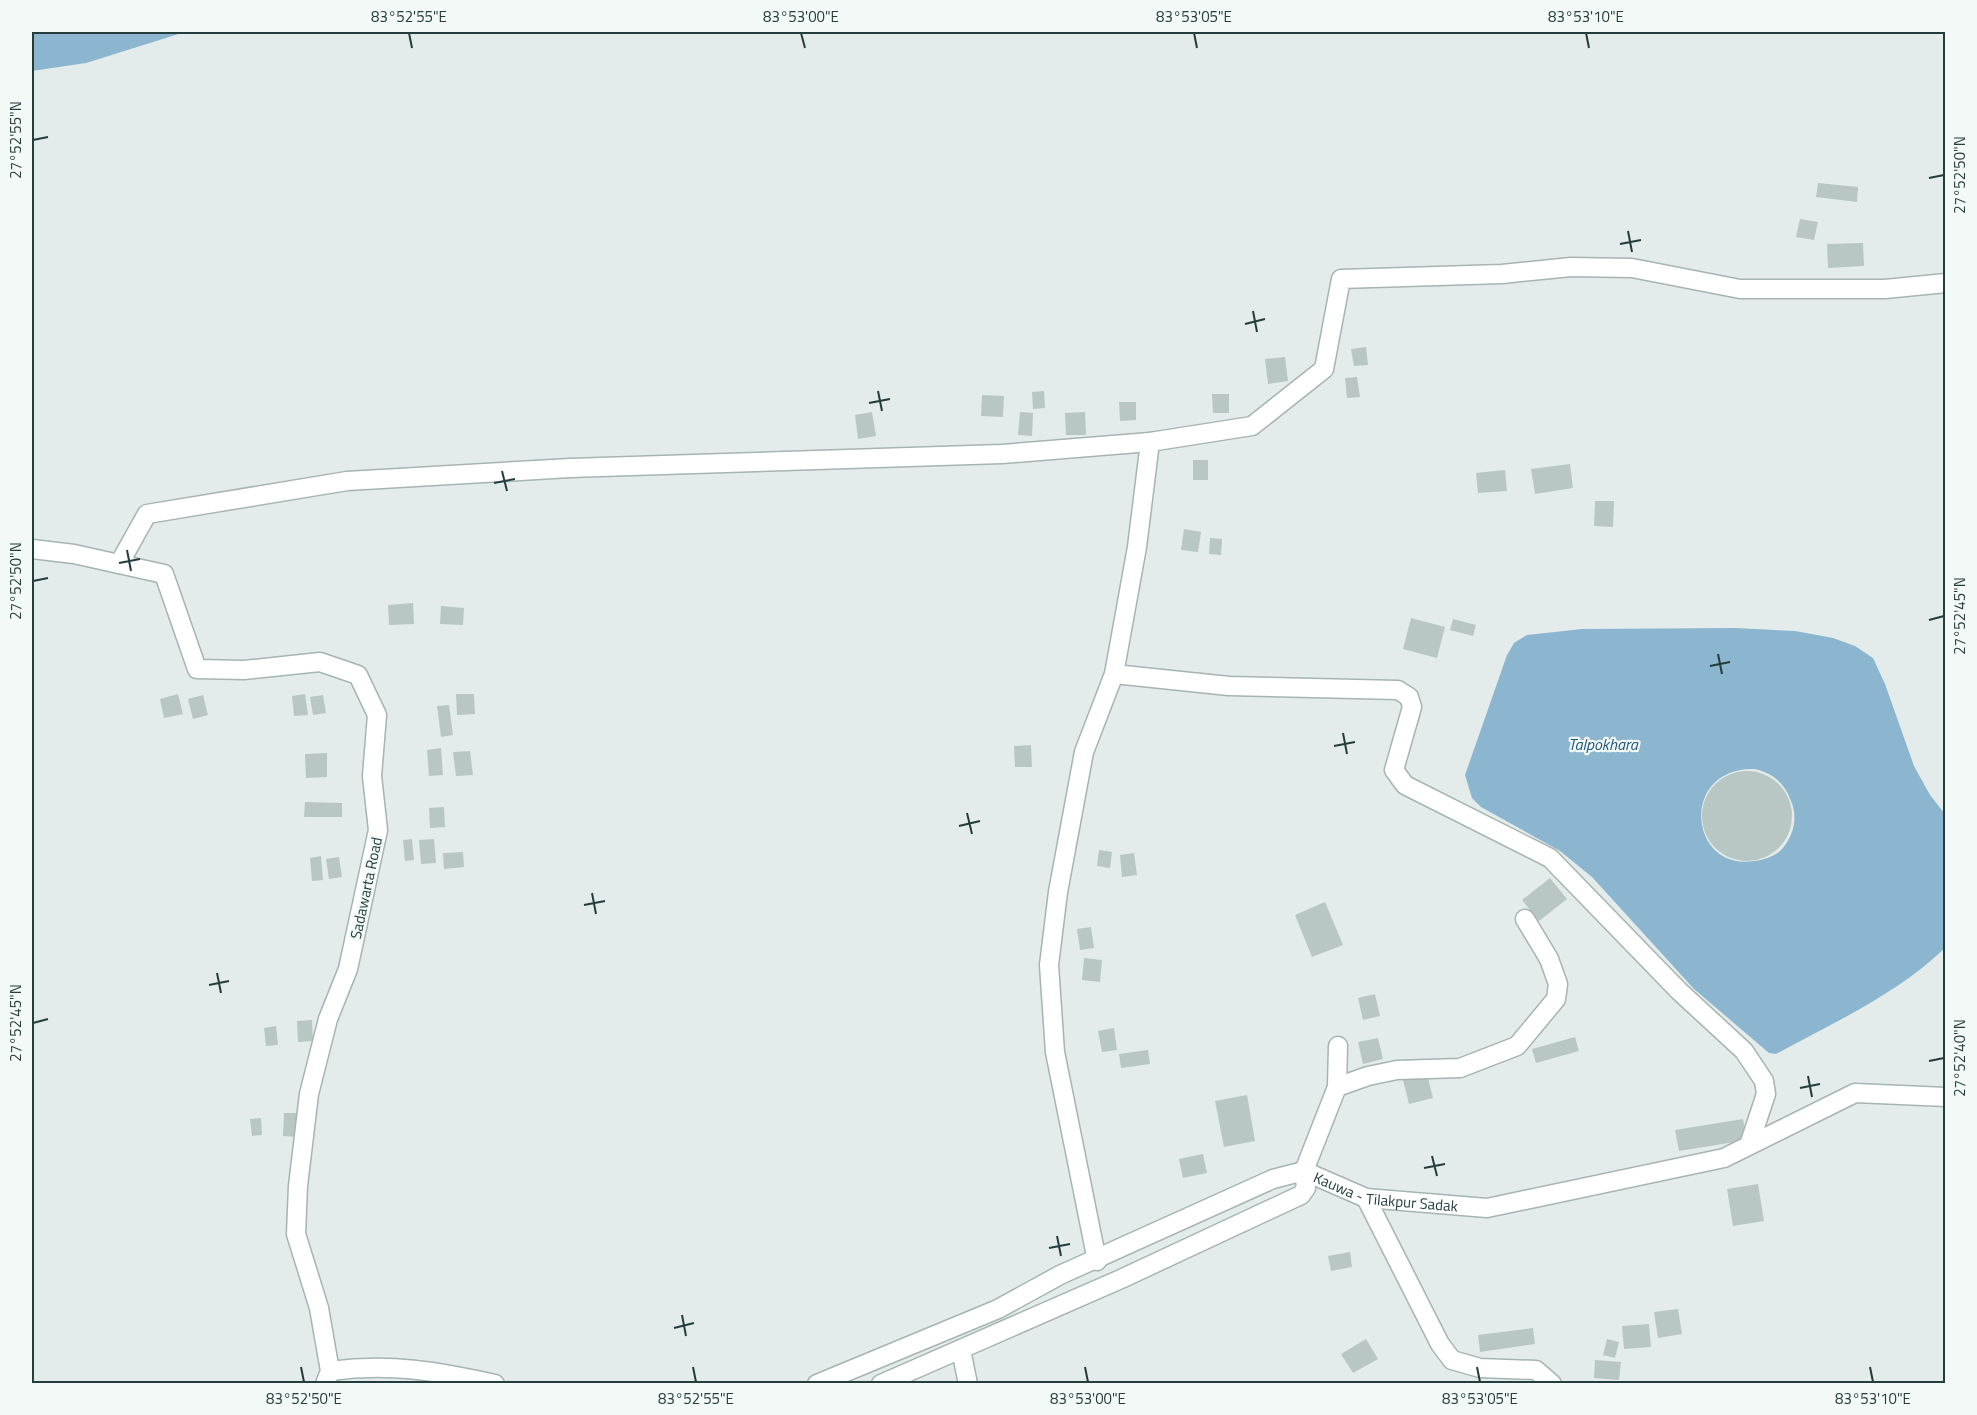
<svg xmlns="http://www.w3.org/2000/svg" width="1977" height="1415" font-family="'Titillium Web',sans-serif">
  <rect width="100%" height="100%" fill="#e3ecea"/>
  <path fill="#8cb6d0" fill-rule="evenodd" d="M32 32H185L86 63 32 71Z
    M1735 628 1795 631 1833 638 1855 646 1873 658 1885 684 1914 766 1930 795 1945 814V948C1897 994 1835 1022 1776 1054L1769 1053 1694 989 1592 877 1560 851 1481 807 1472 798 1465 775 1507 655 1514 643 1527 635 1582 629ZM1755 769C1772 773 1785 783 1791 801 1798 817 1794 834 1783 848 1776 856 1764 860 1754 861 1689 872 1678 767 1755 769Z"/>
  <path fill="#b8c7c4" d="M1818 183 1858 187 1857 202 1816 197Z
    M1800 219 1818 222 1814 240 1796 237Z
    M1863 243 1864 266 1828 268 1827 244Z
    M1366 347 1368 365 1354 366 1351 349Z
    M1285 357 1288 381 1268 384 1265 359Z
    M1357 377 1360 397 1347 398 1345 378Z
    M1044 391 1045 408 1033 409 1032 392Z
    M1212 394H1229V413H1213Z
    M982 395 1004 396 1003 417 981 416Z
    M1119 402H1136V420L1120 421Z
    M872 412 876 436 858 439 855 415Z
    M1020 412 1033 413 1032 436 1018 435Z
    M1085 412 1086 435H1066L1065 413Z
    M1193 460H1208V480H1193Z
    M1570 464 1573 488 1535 494 1531 469Z
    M1505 470 1507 491 1478 493 1476 473Z
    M1595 501H1614L1613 527 1594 526Z
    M1184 529 1201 532 1198 552 1181 550Z
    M1210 538 1222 539 1221 555 1209 554Z
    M413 603 414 624 389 625 388 605Z
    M441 606 464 608 463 625 440 624Z
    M1411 618 1445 627 1437 658 1403 649Z
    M1453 619 1476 625 1473 636 1450 630Z
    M178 694 183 714 164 718 160 699Z
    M305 694 308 715 294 716 292 696Z
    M456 694H474L475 714 457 715Z
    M203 695 208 715 193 719 188 699Z
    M323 695 326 713 313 715 310 697Z
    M449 705 453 735 441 737 437 706Z
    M1031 745 1032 767H1015L1014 746Z
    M441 748 443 775 429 776 427 750Z
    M470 751 473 775 456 776 453 752Z
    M327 753V777L306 778 305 754Z
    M1702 816a45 45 0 1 1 90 0a45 45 0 1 1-90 0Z
    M305 802 342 803V817H304Z
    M444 807 445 827 430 828 429 808Z
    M412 839 414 860 405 861 403 840Z
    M434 839 436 863 421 864 419 840Z
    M1099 850 1112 852 1110 868 1097 866Z
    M463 852 464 867 444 869 443 853Z
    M1134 853 1137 875 1122 877 1120 855Z
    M321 856 323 880 312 881 310 858Z
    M339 857 342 877 329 879 326 859Z
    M1550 878 1567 899 1539 921 1522 900Z
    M1325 902 1343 945 1312 957 1295 915Z
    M1091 927 1094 948 1080 950 1077 929Z
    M1084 958 1102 960 1100 982 1082 980Z
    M1375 994 1380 1016 1363 1020 1358 998Z
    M312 1020 313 1041 298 1042 297 1021Z
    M276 1026 278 1045 266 1046 264 1028Z
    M1114 1028 1117 1050 1102 1052 1098 1031Z
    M1575 1037 1579 1051 1536 1063 1532 1049Z
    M1378 1038 1383 1059 1363 1064 1358 1042Z
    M1148 1050 1150 1064 1121 1068 1119 1054Z
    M1427 1074 1433 1098 1409 1104 1403 1080Z
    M1247 1095 1255 1141 1224 1147 1215 1101Z
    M284 1113H298L297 1137 283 1136Z
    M261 1118 262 1135 252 1136 250 1119Z
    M1743 1119 1747 1140 1679 1151 1675 1130Z
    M1203 1154 1207 1173 1183 1178 1179 1159Z
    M1758 1184 1764 1221 1733 1226 1727 1189Z
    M1350 1252 1352 1267 1331 1271 1328 1256Z
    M1678 1309 1682 1334 1658 1338 1654 1312Z
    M1649 1324 1651 1347 1624 1349 1622 1326Z
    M1533 1328 1535 1344 1480 1352 1478 1335Z
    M1366 1339 1378 1359 1353 1373 1341 1354Z
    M1607 1339 1619 1342 1615 1358 1603 1355Z
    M1595 1360 1621 1362 1619 1380 1594 1378Z"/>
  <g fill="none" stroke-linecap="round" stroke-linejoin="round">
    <g stroke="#a6b4b2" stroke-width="21">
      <g id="minor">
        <path d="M32 549 74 554 164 574 197 669 244 670 320 662 358 675 377 715 372 776 378 830 348 969 328 1019 309 1094 298 1186 296 1234 319 1308 330 1371 325 1384"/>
        <path d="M119 564 147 514 347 481 570 468 1002 454 1150 442 1252 426 1324 369 1341 279 1502 274 1571 267 1632 268 1740 289H1885L1946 283"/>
        <path d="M1114 674 1229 686 1398 690 1409 697 1412 707 1394 770 1405 785 1550 858 1679 991 1744 1051 1764 1081 1766 1094 1749 1145"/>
        <path d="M1337 1087 1368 1076 1397 1070 1460 1068 1517 1046 1556 999 1558 984 1549 959 1525 919"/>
        <path d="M1366 1198 1440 1344 1452 1360 1480 1368 1536 1370 1552 1384"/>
        <path d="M1097 1261 1055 1052 1049 965 1058 892 1084 752 1114 674 1137 547 1150 442"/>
        <path d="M961 1350 968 1384"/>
        <path d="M330 1371C390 1363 437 1371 495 1384"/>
        <path id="s1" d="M817 1384 998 1309 1060 1275 1273 1179 1304 1171 1366 1198 1487 1208 1724 1158 1855 1093 1946 1097"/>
        <path d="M881 1384 1121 1279 1301 1195 1306 1188 1304 1171 1337 1087 1338 1046"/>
      </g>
    </g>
    <use href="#minor" stroke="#fff" stroke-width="18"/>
  </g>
  <path fill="none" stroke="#233d3c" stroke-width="2" d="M409 33 412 48M801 33 805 48M1194 33 1197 48M1586 33 1589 48M33 140 48 137M1929 178 1944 175M1628 231 1632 252M1620 244 1641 240M1253 311 1257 332M1245 324 1265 319M878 391 882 411M869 403 890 399M502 471 507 491M494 483 515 479M127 550 131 571M119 563 140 559M33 581 48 578M1929 620 1944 616M1718 654 1722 674M1710 666 1730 662M1343 733 1347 754M1334 746 1355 742M967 813 972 834M959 826 980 821M592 893 596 914M584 905 605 901M217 973 221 993M209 985 229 981M33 1023 48 1019M1929 1061 1944 1058M1808 1076 1812 1097M1800 1088 1820 1084M1432 1156 1437 1176M1424 1168 1445 1164M1057 1236 1061 1256M1049 1248 1070 1244M682 1315 686 1336M674 1328 694 1323M301 1367 304 1382M693 1367 696 1382M1085 1367 1088 1382M1477 1367 1480 1382M1870 1367 1873 1382"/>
  <g text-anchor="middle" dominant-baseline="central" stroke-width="4.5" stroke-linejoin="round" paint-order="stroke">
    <g font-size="15" fill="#233d3c" stroke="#f3f9f7">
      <text transform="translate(366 888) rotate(-78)">Sadawarta Road</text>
      <text stroke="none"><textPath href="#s1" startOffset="618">Kauwa - Tilakpur Sadak</textPath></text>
    </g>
    <g font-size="16" font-style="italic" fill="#1e5478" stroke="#f3f9f7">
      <text x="1603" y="744">Talpokhara</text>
    </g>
  </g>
  <rect width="1977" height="1415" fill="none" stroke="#f3f9f7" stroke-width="66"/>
  <rect x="33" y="33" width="1911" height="1349" fill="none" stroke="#233d3c" stroke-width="2"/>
  <g font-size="15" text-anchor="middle" fill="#233d3c">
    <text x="409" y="22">83°52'55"E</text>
    <text x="801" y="22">83°53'00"E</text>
    <text x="1194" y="22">83°53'05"E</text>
    <text x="1586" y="22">83°53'10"E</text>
    <text transform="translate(16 140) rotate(-90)" y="5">27°52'55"N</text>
    <text transform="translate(1960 175) rotate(-90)" y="5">27°52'50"N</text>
    <text transform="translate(16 581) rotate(-90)" y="5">27°52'50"N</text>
    <text transform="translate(1960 616) rotate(-90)" y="5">27°52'45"N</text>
    <text transform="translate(16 1023) rotate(-90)" y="5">27°52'45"N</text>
    <text transform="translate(1960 1058) rotate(-90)" y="5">27°52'40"N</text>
    <text x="304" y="1404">83°52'50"E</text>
    <text x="696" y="1404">83°52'55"E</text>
    <text x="1088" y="1404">83°53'00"E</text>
    <text x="1480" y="1404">83°53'05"E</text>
    <text x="1873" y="1404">83°53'10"E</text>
  </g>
</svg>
